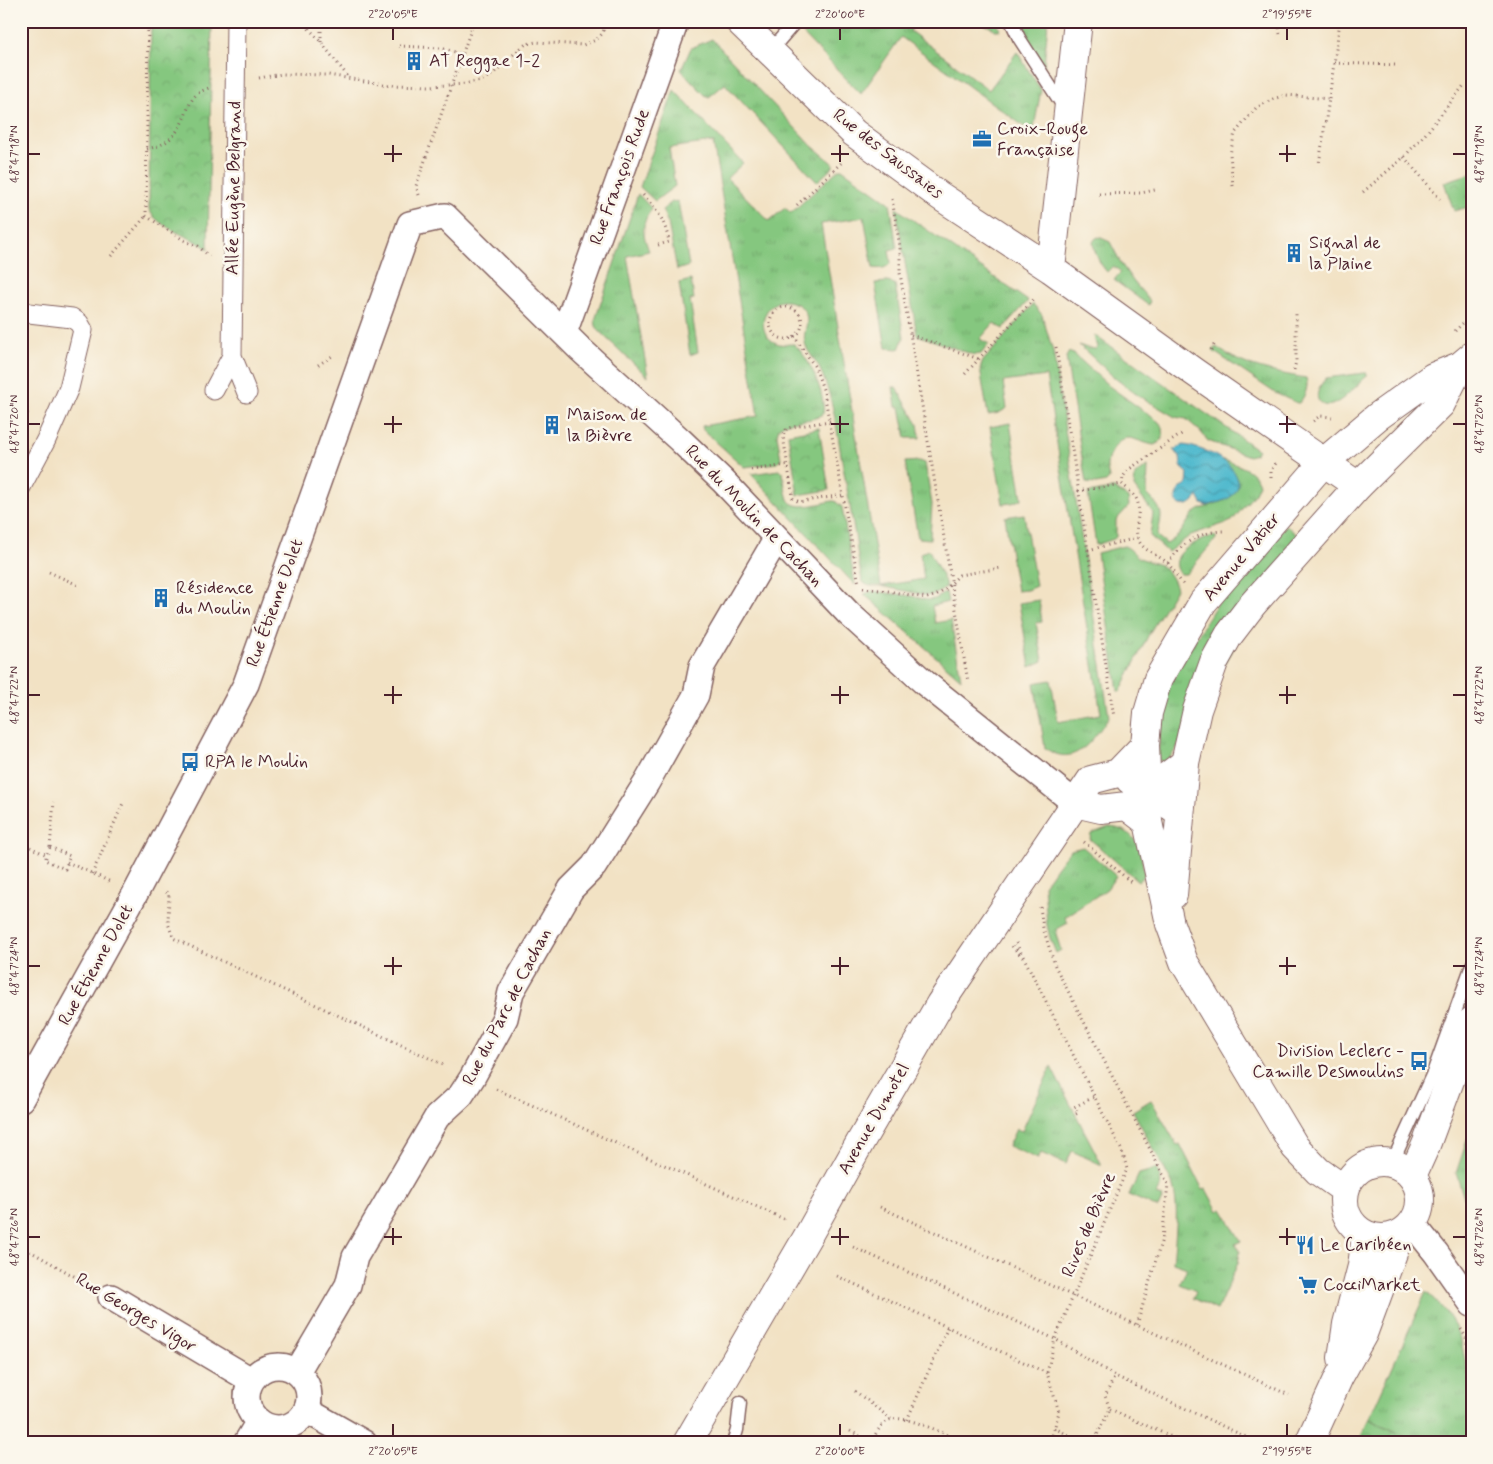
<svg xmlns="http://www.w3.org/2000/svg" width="1493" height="1464" font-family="Mynerve,sans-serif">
  <defs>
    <pattern id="grass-tufts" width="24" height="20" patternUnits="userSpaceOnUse" patternTransform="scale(1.25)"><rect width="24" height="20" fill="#85c77f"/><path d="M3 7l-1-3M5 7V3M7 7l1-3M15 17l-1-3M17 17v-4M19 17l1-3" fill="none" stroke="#74aa6e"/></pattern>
    <pattern id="park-crowns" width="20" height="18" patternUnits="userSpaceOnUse" patternTransform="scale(1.25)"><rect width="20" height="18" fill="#85c77f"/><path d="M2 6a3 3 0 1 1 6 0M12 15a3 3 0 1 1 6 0" fill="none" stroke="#74aa6e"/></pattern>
    <pattern id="water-waves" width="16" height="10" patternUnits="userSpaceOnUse" patternTransform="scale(1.25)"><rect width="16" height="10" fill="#51bace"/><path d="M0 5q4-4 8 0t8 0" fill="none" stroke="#4597a7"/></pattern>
  </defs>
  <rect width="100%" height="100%" fill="#fbf7ec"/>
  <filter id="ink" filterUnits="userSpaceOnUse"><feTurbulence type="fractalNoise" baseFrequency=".02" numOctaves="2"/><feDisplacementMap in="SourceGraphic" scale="10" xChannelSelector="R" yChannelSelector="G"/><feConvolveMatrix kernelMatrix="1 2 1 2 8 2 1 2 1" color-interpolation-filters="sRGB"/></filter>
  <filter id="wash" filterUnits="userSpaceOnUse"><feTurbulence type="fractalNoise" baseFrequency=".0096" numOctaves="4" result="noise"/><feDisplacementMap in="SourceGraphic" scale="20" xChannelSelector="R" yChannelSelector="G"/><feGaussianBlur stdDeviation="1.12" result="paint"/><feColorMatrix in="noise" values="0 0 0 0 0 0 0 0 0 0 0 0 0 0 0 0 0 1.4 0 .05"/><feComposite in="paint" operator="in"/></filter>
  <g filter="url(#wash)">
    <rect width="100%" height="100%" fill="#f2e2c4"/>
    <path fill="url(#grass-tufts)" stroke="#687355" d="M814 21H917L910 31 989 90 1017 52 1041 90 1033 133 901 37 861 94 799 30Z
      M978 21H994L1001 29 998 31Z
      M1020 21H1048L1044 66 1025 36Z
      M712 39 812 146 833 163V167L817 182 725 84 709 97 705 95 681 70 691 48Z
      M674 90 743 163 727 178 769 221 785 208 791 213 839 169H842L890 203 897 248 889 250 891 263C885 269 881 269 873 268L864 217 821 224 881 586 924 579 920 553 929 550 944 580 946 587C940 592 933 597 925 595L881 586H870L865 584 862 580C859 565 857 550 855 535 850 506 845 478 840 449 836 421 831 391 818 365 814 358 806 351 805 342 802 331 812 321 803 309 801 306 798 304 794 303 765 291 750 335 779 344 784 345 788 344 794 344 809 357 826 394 823 414 812 423 792 418 779 427L777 435 781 459 777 463 744 467 703 430 702 426 758 416 713 142 669 148 675 186 655 201 640 187Z
      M638 194 652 209C640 224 643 235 649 251L627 256 648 377 600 332 596 326 595 320Z
      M678 201 689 266 677 270 668 223 662 210 672 202Z
      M896 208 1028 301 1003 329 994 323 980 339 989 344 981 354 974 355 917 335Z
      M1099 237 1110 242 1122 265 1133 281 1150 301 1148 305 1114 280 1121 272 1113 266 1107 272C1099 263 1095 254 1093 242L1096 238Z
      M691 280 694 299 690 300 698 352 690 355 679 283Z
      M887 282 895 284 904 337 899 349 886 348 875 283Z
      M1033 304 1042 315 1053 351 1109 717C1093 739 1075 770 1045 748L1034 683 1051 680 1058 722 1101 714 1046 376 1003 382 1007 408 999 413 988 415 980 369 983 361Z
      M1094 335 1258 450 1255 454 1249 456 1208 441 1200 431 1186 419 1175 417 1136 394 1116 379 1079 345 1087 348 1096 349 1098 346 1095 341Z
      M1216 347C1246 368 1271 372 1306 378 1309 386 1305 397 1299 403H1297L1275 393 1213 351Z
      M1069 352 1075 355 1109 386 1159 422C1166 431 1165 441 1154 445 1146 444 1134 438 1128 438 1117 438 1106 458 1107 468 1107 472 1109 475 1109 479L1106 482 1096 484 1086 483 1066 357Z
      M1364 373H1367V376C1358 384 1345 399 1334 404 1324 409 1315 402 1318 392 1319 386 1323 382 1326 378Z
      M893 387H896L918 424 920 438H906L900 407H896Z
      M1010 423 1022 499 1012 503 1003 504 990 427Z
      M1221 459C1235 464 1255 469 1259 484L1255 493 1232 521 1191 535 1168 552 1150 536 1153 513 1134 487 1135 475 1148 466 1147 494C1164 511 1163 513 1157 536L1167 544 1179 535 1193 514 1201 509 1225 500 1231 496 1232 469Z
      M920 461 925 463 932 504 930 539 918 538 905 462Z
      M779 470 783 472C784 480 785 491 788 499 793 512 822 503 832 501H835L842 507 855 585 751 474Z
      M1111 489H1115L1128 498 1129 506 1116 520V537L1114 539 1096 545 1088 493Z
      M1024 514 1036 586 1027 590 1017 591 1005 517Z
      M1286 525 1298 536 1175 751 1169 758 1163 762 1158 760 1162 695 1216 605Z
      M1213 536 1216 537V539L1186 574H1180C1166 553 1197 541 1213 536Z
      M1124 546C1131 548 1134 555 1140 558 1147 562 1154 562 1160 565 1167 569 1174 581 1176 589L1149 634 1120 692 1118 691 1097 553Z
      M872 591 912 596 927 600 935 599 946 592 948 602 932 606 935 623 951 620 961 679 864 594Z
      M1039 600 1042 622 1036 623 1043 661 1030 667 1019 603Z
      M1109 827C1138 829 1142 852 1144 876L1138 881 1090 839 1091 834Z
      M1083 847 1116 876 1107 889 1065 917 1068 923 1057 929 1056 935 1061 950 1056 953 1050 938 1047 925 1044 885 1057 866 1071 850Z
      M1051 1067 1102 1165 1072 1151 1066 1164 1041 1153 1038 1159 1008 1146 1016 1129 1022 1131Z
      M1151 1100 1177 1145 1180 1144 1203 1190 1206 1189 1218 1211 1222 1209 1241 1241 1235 1244 1240 1252 1238 1263 1217 1310 1193 1298 1196 1291 1180 1284 1187 1268 1173 1263C1175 1237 1180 1208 1172 1183L1133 1111Z
      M1472 1126V1197L1464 1198 1456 1173Z
      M1156 1169C1162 1179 1162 1185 1157 1195L1163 1197 1158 1208 1129 1195 1139 1174Z
      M1426 1292 1438 1303 1451 1318 1461 1341 1472 1393V1443H1420L1369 1419Z"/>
    <path fill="url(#park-crowns)" stroke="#687355" d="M151 21H212L208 249C194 237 156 228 149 209Z
      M1472 173V206L1454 211 1444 182Z
      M819 428 829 490 798 495 788 434Z
      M1369 1419 1420 1443H1358Z"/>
    <path fill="url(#water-waves)" stroke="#4e6c7c" d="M1184 445C1193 446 1213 453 1221 459 1233 466 1245 483 1233 495 1226 501 1216 503 1207 506L1202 504 1198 496C1182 519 1164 495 1187 484L1188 473 1181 467 1180 456 1173 450Z"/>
  </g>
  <g filter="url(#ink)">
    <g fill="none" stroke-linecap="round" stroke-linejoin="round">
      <g stroke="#856361" stroke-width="15">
        <path id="service" d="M1011 21 1019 38 1065 109
          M770 51 796 21
          M1392 1163 1433 1073 1472 965
          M733 1443 737 1430 740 1403"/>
      </g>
      <g stroke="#856361" stroke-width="21">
        <path id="pedestrian" d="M21 310 29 313 72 318 79 323 83 330 69 388 46 440 21 487
          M232 356 236 21
          M214 390 232 356 247 393"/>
      </g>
      <g stroke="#856361" stroke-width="28">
        <path id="minor" d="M564 333 676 21
          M21 1099 135 894 246 684 410 224 445 216 581 350 680 440 723 481 849 614 925 683 1075 803
          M1412 1223 1436 1253 1472 1304
          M111 1297 251 1380
          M247 1397a31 31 0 1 1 62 0a31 31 0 1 1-62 0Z
          M297 1372 348 1285 355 1257 437 1117 461 1095 472 1078 505 1018 511 992 571 889 594 866 647 782 696 695 702 666 777 538
          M306 1410 364 1443
          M246 1443 259 1421"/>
      </g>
      <g stroke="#856361" stroke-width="30">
        <path id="tertiary" d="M739 21 854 133 940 196 1051 269 1194 372 1358 486
          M1051 269 1078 21
          M1130 780 1180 812
          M1134 801 1185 763
          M1075 803 1101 809 1127 806 1148 822
          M687 1443 809 1234 862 1139 940 1004 1091 780 1118 773 1145 745"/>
      </g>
      <g stroke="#856361" stroke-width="30">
        <path id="secondary" d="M1173 895 1185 763 1197 710 1214 662 1229 635 1252 605 1358 486 1441 404 1460 366
          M1344 1200a38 38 0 1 1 76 0a38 38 0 1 1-76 0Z
          M1412 1176 1426 1145 1472 1021
          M1345 1190 1318 1171 1295 1147 1184 962 1170 924 1148 822 1145 745 1148 713 1158 679 1203 602 1324 462 1377 417 1433 377 1460 366 1472 356
          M1342 1358 1347 1324 1362 1266 1366 1235
          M1309 1443 1339 1377 1363 1334 1400 1234"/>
      </g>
      <path stroke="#856361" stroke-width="3" stroke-dasharray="1 4" stroke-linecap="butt" d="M148 21 146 216 187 242 198 246 209 256
        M302 21 321 42 349 78
        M321 21V42
        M1280 34 1279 26 1282 21
        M399 46 441 48 462 54
        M1334 63 1396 65
        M259 78 282 74 328 75 389 85 430 86 467 84 481 81 493 74 517 51 526 44 536 42 583 45 596 40 602 34 608 21
        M1329 99 1340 21
        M147 149C171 144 178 133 187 111 189 104 193 96 200 92 203 90 207 89 211 87
        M1404 157 1440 199
        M1233 186 1230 154 1235 133 1256 108 1273 99 1286 95 1329 99 1319 164
        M1363 192 1404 157 1428 131 1465 84
        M1099 194 1141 193 1155 190
        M419 195 416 186 474 21
        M643 195C658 210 665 221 669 242L658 245
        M892 199 900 247V273L968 682
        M797 205 841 163
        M111 256 146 216
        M770 323a16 16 0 1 1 32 0a16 16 0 1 1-32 0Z
        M1455 331 1472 314
        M911 335 979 359
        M794 336 815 367 824 392 859 584
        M1056 347 1114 717
        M1211 350 1216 342
        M318 365 334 355
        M1294 370 1296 361V313
        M965 374 1034 299
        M21 421 30 410
        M830 421 787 428 783 436 793 498 799 502 843 495
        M1313 421 1320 416 1332 417
        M751 470 787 465
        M1271 478V470L1276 463
        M1078 491 1122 484
        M1088 550 1137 538
        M1168 563C1181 543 1201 531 1225 531
        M49 572 78 585
        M1183 584C1177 577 1173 568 1166 562 1157 554 1145 552 1139 541 1132 528 1143 511 1136 498 1133 493 1126 488 1122 484L1123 477 1128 470 1183 433
        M863 588 888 591 927 598 937 595 945 590 959 575 1001 568
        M1084 842 1131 882
        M21 843 47 855
        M50 847 70 856 65 869 45 860Z
        M50 847 54 802
        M67 862 111 882
        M92 874 124 801
        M166 892 169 894 168 923 173 938 446 1066
        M1040 907 1043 928 1055 966 1168 1184 1162 1239 1137 1325
        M1016 943 1025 960
        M1012 946 1025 960 1122 1151 1127 1169 1055 1339 1047 1373 1059 1412 1050 1443
        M496 1089 784 1219
        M1076 1114 1078 1113 1074 1107 1094 1097
        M880 1207 1289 1395
        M21 1246 88 1284
        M853 1247 1055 1339 1115 1376 1259 1443
        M837 1276 1047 1373
        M1461 1329 1466 1337 1472 1371
        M855 1391 891 1419
        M1110 1409 1185 1443
        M907 1420 948 1327
        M1054 1428 1086 1443
        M850 1431 871 1442
        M871 1443C875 1435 881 1422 892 1419 908 1416 937 1431 953 1437
        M1093 1443 1110 1409 1105 1396 1115 1376"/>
      <use href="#service" stroke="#fff" stroke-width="12"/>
      <use href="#pedestrian" stroke="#fff" stroke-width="19"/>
      <use href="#minor" stroke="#fff" stroke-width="25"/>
      <use href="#tertiary" stroke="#fff" stroke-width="28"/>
      <use href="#secondary" stroke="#fff" stroke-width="28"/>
    </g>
  </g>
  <path fill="none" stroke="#4a1f2b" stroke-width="2" d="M393 28V40M840 28V40M1287 28V40M393 145V162M840 145V162M1287 145V162M28 154H40M384 154H402M831 154H849M1279 154H1296M1453 154H1466M393 416V433M840 416V433M1287 416V433M28 424H40M384 424H402M831 424H849M1279 424H1296M1453 424H1466M393 686V704M840 686V704M1287 686V704M28 695H40M384 695H402M831 695H849M1279 695H1296M1453 695H1466M393 957V975M840 957V975M1287 957V975M28 966H40M384 966H402M831 966H849M1279 966H1296M1453 966H1466M393 1228V1245M840 1228V1245M1287 1228V1245M28 1237H40M384 1237H402M831 1237H849M1279 1237H1296M1453 1237H1466M393 1424V1436M840 1424V1436M1287 1424V1436"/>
  <defs>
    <g id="building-bare" transform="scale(1.5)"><path d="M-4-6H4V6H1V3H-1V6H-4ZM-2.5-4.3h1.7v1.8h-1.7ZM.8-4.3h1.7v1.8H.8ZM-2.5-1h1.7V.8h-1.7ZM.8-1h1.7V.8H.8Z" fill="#1f6fb2" stroke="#fbf7ec" stroke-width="2.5" paint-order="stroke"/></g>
    <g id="office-bare" transform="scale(1.5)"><path d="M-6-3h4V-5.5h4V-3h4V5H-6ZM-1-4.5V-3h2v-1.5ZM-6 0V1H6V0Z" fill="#1f6fb2" stroke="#fbf7ec" stroke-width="2.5" paint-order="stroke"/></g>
    <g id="bus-bare" transform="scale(1.5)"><path d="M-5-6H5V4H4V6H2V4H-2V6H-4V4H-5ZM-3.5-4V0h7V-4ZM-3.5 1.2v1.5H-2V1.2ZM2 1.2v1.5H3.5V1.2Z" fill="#1f6fb2" stroke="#fbf7ec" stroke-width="2.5" paint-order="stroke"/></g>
    <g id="restaurant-bare" transform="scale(1.5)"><path d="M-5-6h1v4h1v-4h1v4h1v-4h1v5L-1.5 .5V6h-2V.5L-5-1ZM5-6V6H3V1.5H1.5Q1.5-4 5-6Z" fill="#1f6fb2" stroke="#fbf7ec" stroke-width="2.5" paint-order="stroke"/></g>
    <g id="supermarket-bare" transform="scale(1.5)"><path d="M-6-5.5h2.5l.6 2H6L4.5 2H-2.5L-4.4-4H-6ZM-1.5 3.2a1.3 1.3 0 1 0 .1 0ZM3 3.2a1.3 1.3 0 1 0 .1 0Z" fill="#1f6fb2" stroke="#fbf7ec" stroke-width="2.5" paint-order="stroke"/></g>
  </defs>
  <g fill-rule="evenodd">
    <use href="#building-bare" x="414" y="61"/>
    <use href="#office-bare" x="982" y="139"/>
    <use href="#building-bare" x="1294" y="253"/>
    <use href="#building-bare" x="552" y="425"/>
    <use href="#building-bare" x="161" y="598"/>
    <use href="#bus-bare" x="190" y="762"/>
    <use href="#bus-bare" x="1419" y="1061"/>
    <use href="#restaurant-bare" x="1305" y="1245"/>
    <use href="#supermarket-bare" x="1308" y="1285"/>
  </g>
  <g text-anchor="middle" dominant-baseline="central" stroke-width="5" stroke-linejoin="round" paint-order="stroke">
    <g font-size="18" fill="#4a1f2b" stroke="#fbf7ec" text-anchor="start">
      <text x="429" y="61">AT Reggae 1-2</text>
      <text x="997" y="129">Croix-Rouge<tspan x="997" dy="21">Française</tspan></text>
      <text x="1309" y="243">Signal de<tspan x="1309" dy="21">la Plaine</tspan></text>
      <text x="567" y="415">Maison de<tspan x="567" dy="21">la Bièvre</tspan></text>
      <text x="176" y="588">Résidence<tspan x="176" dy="21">du Moulin</tspan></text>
      <text x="205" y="762">RPA le Moulin</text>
      <text x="1404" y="1051" text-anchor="end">Division Leclerc -<tspan x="1404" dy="21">Camille Desmoulins</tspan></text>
      <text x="1320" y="1245">Le Caribéen</text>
      <text x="1323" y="1285">CocciMarket</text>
    </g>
    <g font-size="18" fill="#4a1f2b" stroke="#fbf7ec">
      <text transform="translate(888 154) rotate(38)">Rue des Saussaies</text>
      <text transform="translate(620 177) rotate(-70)">Rue François Rude</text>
      <text transform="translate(234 188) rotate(-89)">Allée Eugène Belgrand</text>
      <text transform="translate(754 516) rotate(46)">Rue du Moulin de Cachan</text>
      <text transform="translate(1242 557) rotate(-50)">Avenue Vatier</text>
      <text transform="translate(275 603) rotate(-70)">Rue Étienne Dolet</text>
      <text transform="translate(96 965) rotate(-61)">Rue Étienne Dolet</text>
      <text transform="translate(507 1007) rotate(-63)">Rue du Parc de Cachan</text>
      <text transform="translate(874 1119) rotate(-60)">Avenue Dumotel</text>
      <text transform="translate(1089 1225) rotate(-67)">Rives de Bièvre</text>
      <text transform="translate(136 1313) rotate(31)">Rue Georges Vigor</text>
    </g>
  </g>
  <rect width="1493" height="1464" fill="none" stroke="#fbf7ec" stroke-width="55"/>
  <rect x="28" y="28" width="1438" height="1408" fill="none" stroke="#4a1f2b" stroke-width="2"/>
  <g font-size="12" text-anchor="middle" fill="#4a1f2b">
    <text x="393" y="18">2°20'05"E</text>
    <text x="840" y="18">2°20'00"E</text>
    <text x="1287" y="18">2°19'55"E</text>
    <text transform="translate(1479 154) rotate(-90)" y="4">48°47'18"N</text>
    <text transform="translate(14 154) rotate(-90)" y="4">48°47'18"N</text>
    <text transform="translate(1479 424) rotate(-90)" y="4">48°47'20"N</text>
    <text transform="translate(14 424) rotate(-90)" y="4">48°47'20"N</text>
    <text transform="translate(1479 695) rotate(-90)" y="4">48°47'22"N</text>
    <text transform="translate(14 695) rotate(-90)" y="4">48°47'22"N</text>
    <text transform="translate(1479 966) rotate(-90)" y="4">48°47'24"N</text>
    <text transform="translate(14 966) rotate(-90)" y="4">48°47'24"N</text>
    <text transform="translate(1479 1237) rotate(-90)" y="4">48°47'26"N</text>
    <text transform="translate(14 1237) rotate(-90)" y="4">48°47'26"N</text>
    <text x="393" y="1455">2°20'05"E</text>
    <text x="840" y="1455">2°20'00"E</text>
    <text x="1287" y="1455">2°19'55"E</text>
  </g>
</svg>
